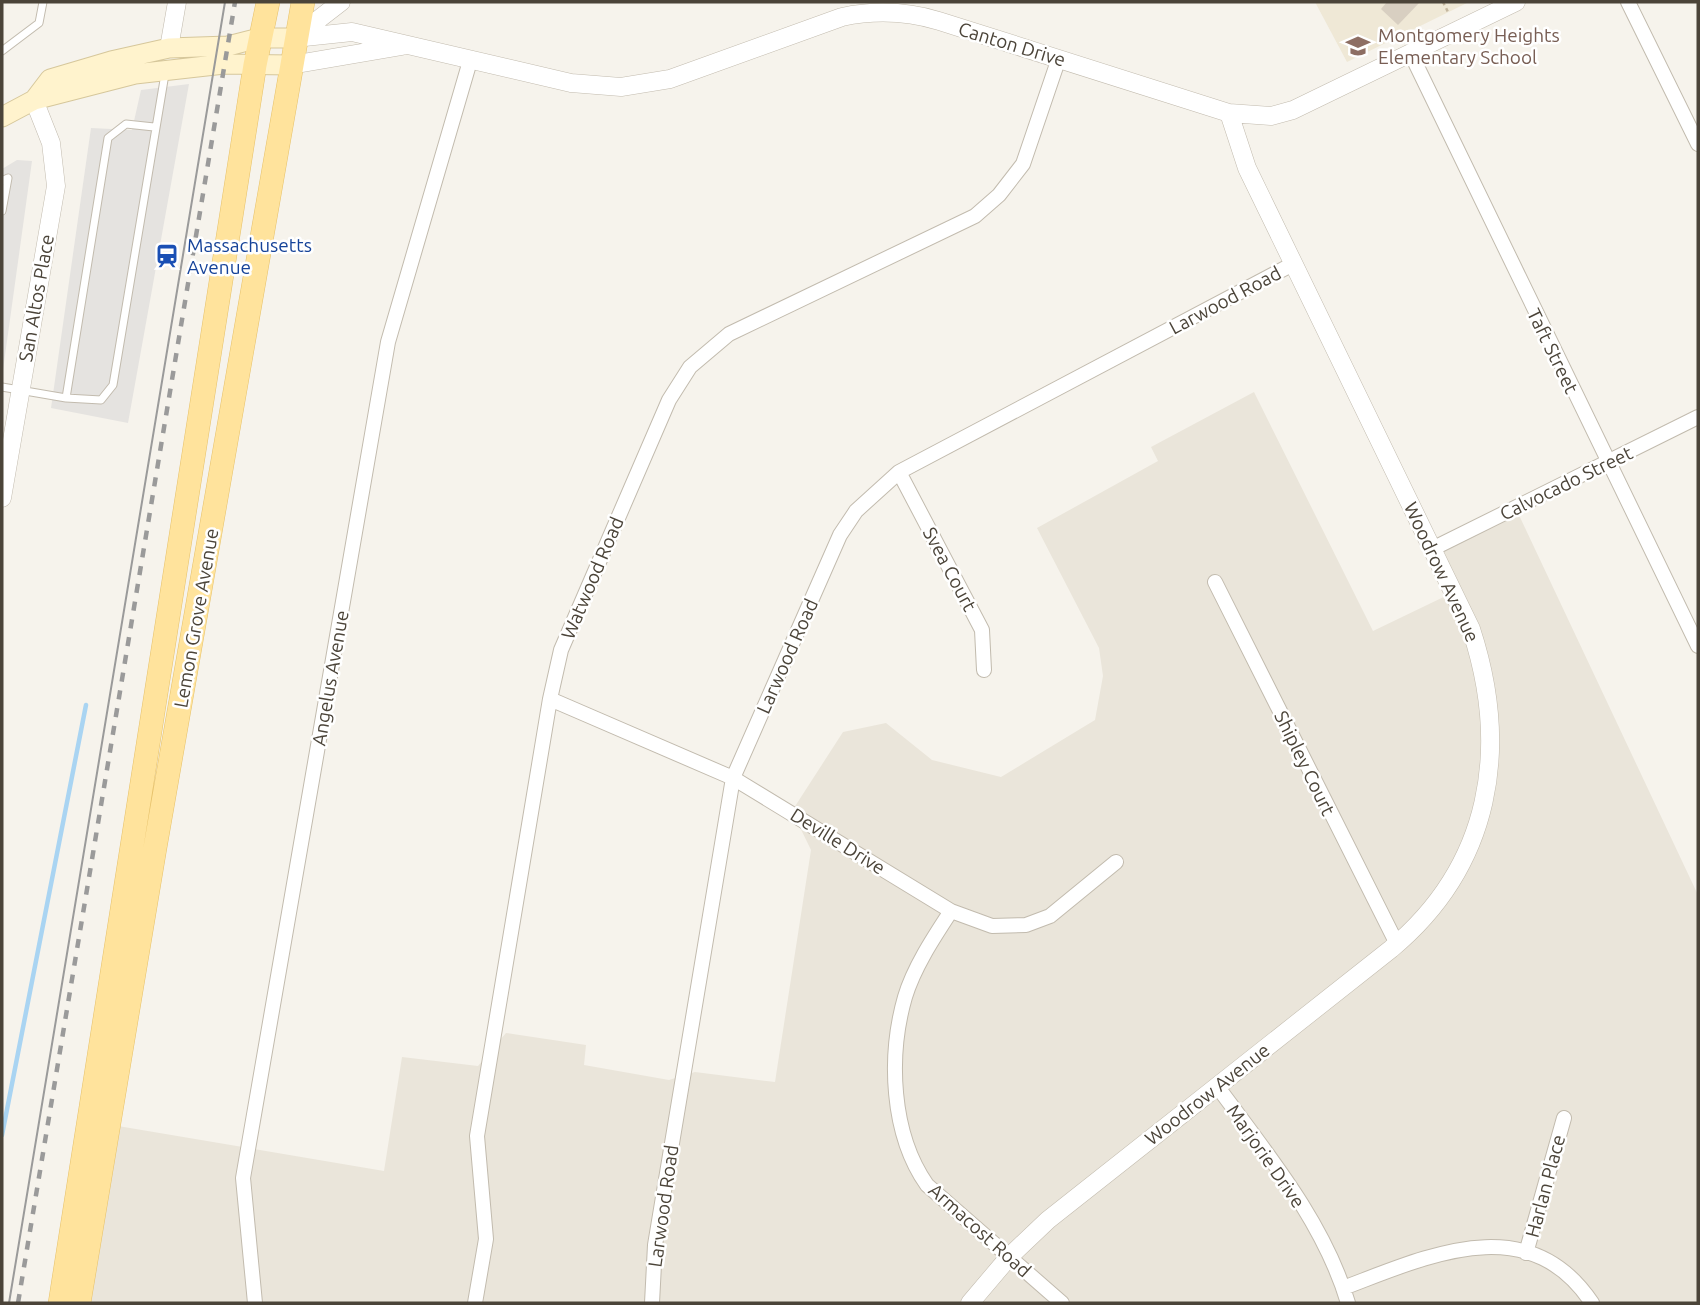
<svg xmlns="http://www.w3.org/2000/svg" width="1700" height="1305" font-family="Ubuntu,sans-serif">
  <rect width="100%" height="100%" fill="#f6f3ec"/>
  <path fill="#eae5da" d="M1254 392 1373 631 1454 592 1436 552 1518 513 1698 895V1303H89L118 1126 384 1171 402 1057 478 1066 506 1033 586 1045 584 1065 669 1080 695 1072 775 1082 811 850 792 811 843 732 886 723 932 760 1001 777 1095 720 1103 676 1099 648 1037 528 1158 461 1151 447Z"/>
  <path fill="#efe8d6" d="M1315 2H1469L1347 62Z"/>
  <path fill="#e5e3e0" d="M189 84 128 423 51 408 91 128 132 130 141 90Z
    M17 160 32 161 2 377V169Z"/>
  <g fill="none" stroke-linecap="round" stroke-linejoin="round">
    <path stroke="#a9d4f2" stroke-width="4.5" d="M2 1135 86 705"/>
  </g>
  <path fill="#d8cfc1" d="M1387 2H1420L1398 25 1381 9Z"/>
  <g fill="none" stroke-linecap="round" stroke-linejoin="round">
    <g stroke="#c2bbae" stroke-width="9">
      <path id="service" d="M2 51 39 23 43 2
        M154 127 126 124 108 138 66 398 101 400 113 385 165 74
        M2 181 8 178 2 211
        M2 387 66 398"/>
    </g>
    <g stroke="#c2bbae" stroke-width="16">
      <path id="minor" d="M1628 2 1698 144
        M1411 54 1698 646
        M899 472 982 630 984 670
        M1434 548 1698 417
        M1215 582 1397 944
        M550 699 733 778 951 911 992 926 1026 925 1050 916 1116 862
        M951 911C934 937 914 967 905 997 888 1056 891 1134 927 1185L1062 1303
        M1217 1086C1267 1154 1324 1222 1348 1303
        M1526 1253 1564 1118
        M1343 1288C1426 1257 1528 1207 1592 1303
        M255 1303 243 1178 388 342 470 61
        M475 1303 486 1239 477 1136 550 699 561 650 669 400 690 367 729 334 975 216 999 195 1023 164 1059 58
        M652 1303 655 1245 733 778 840 535 856 511 899 472 1293 264"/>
    </g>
    <g stroke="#c2bbae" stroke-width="19">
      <path id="tertiary" d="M297 36 341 2
        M295 38 352 32 571 83 621 87 670 79 842 17C875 10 906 11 939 21L1229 113 1271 116 1293 110 1516 2
        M169 48 177 2
        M291 65 402 46
        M2 498 56 186 51 143 34 100
        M970 1303 1009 1257 1048 1220 1391 949C1492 865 1510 748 1471 629L1247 168 1229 113"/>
    </g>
    <g stroke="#d6c79b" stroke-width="21">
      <path id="secondary" d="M34 100 50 79 111 61 169 48 228 46 259 38H295
        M2 117 34 100 135 74 224 64 291 65"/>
    </g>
    <g stroke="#e6c16a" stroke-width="24">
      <path id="primary" d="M60 1303 255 65 268 2
        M79 1303 155 848 303 2"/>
    </g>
    <path stroke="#c4b79f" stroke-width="2.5" stroke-dasharray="3.5 3.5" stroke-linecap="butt" d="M1443 2 1449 14"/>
    <use href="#service" stroke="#fff" stroke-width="7"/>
    <use href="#minor" stroke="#fff" stroke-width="14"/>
    <use href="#tertiary" stroke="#fff" stroke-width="18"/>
    <use href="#secondary" stroke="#fff3cd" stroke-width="19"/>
    <use href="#primary" stroke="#ffe39c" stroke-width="23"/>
    <path stroke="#9a9a9a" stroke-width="2" d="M9 1303 225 2"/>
    <path stroke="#9a9a9a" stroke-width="4.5" stroke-dasharray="9 9" stroke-linecap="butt" d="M18 1303 235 2"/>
  </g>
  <defs>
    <g id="school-bare" transform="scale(1.89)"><path d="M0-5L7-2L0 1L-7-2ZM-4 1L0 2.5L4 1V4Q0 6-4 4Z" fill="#8d6e63" stroke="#fff" stroke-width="2.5" paint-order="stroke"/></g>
    <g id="station-bare" transform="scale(1.89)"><path d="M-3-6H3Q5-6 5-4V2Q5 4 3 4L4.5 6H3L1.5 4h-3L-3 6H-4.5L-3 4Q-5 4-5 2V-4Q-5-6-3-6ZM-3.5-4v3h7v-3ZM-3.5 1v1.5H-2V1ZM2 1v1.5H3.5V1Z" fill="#1a4fb4" stroke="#fff" stroke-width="2.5" paint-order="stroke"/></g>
  </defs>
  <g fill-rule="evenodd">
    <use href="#school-bare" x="1358" y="46"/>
    <use href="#station-bare" x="167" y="256"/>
  </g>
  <g text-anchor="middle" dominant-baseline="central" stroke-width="5" stroke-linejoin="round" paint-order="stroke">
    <g font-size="19" fill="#785e54" stroke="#fff" text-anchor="start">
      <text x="1378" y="35">Montgomery Heights<tspan x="1378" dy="22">Elementary School</tspan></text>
    </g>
    <g font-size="19" fill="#4b4439" stroke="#fff">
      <text transform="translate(1012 44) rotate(17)">Canton Drive</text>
      <text transform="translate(36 298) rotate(-80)">San Altos Place</text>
      <text transform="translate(1225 300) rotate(-28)">Larwood Road</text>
      <text transform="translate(1553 351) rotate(64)">Taft Street</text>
      <text transform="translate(1566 483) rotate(-26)">Calvocado Street</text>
      <text transform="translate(950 569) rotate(62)">Svea Court</text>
      <text transform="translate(1442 572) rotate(65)">Woodrow Avenue</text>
      <text transform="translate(592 578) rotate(-67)">Watwood Road</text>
      <text transform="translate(196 618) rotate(-80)">Lemon Grove Avenue</text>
      <text transform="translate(787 656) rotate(-66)">Larwood Road</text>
      <text transform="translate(330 678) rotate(-80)">Angelus Avenue</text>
      <text transform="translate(1305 763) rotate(64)">Shipley Court</text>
      <text transform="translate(838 841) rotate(32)">Deville Drive</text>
      <text transform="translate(1207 1094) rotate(-38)">Woodrow Avenue</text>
      <text transform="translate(1266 1156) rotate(55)">Marjorie Drive</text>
      <text transform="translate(1545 1186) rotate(-75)">Harlan Place</text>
      <text transform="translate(663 1206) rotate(-82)">Larwood Road</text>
      <text transform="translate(980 1230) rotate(42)">Armacost Road</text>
    </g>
    <g font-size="19" fill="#164399" stroke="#fff" text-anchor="start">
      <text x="187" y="245">Massachusetts<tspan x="187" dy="22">Avenue</tspan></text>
    </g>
  </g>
  <rect width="1700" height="1305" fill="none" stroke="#4b4439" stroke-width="7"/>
</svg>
